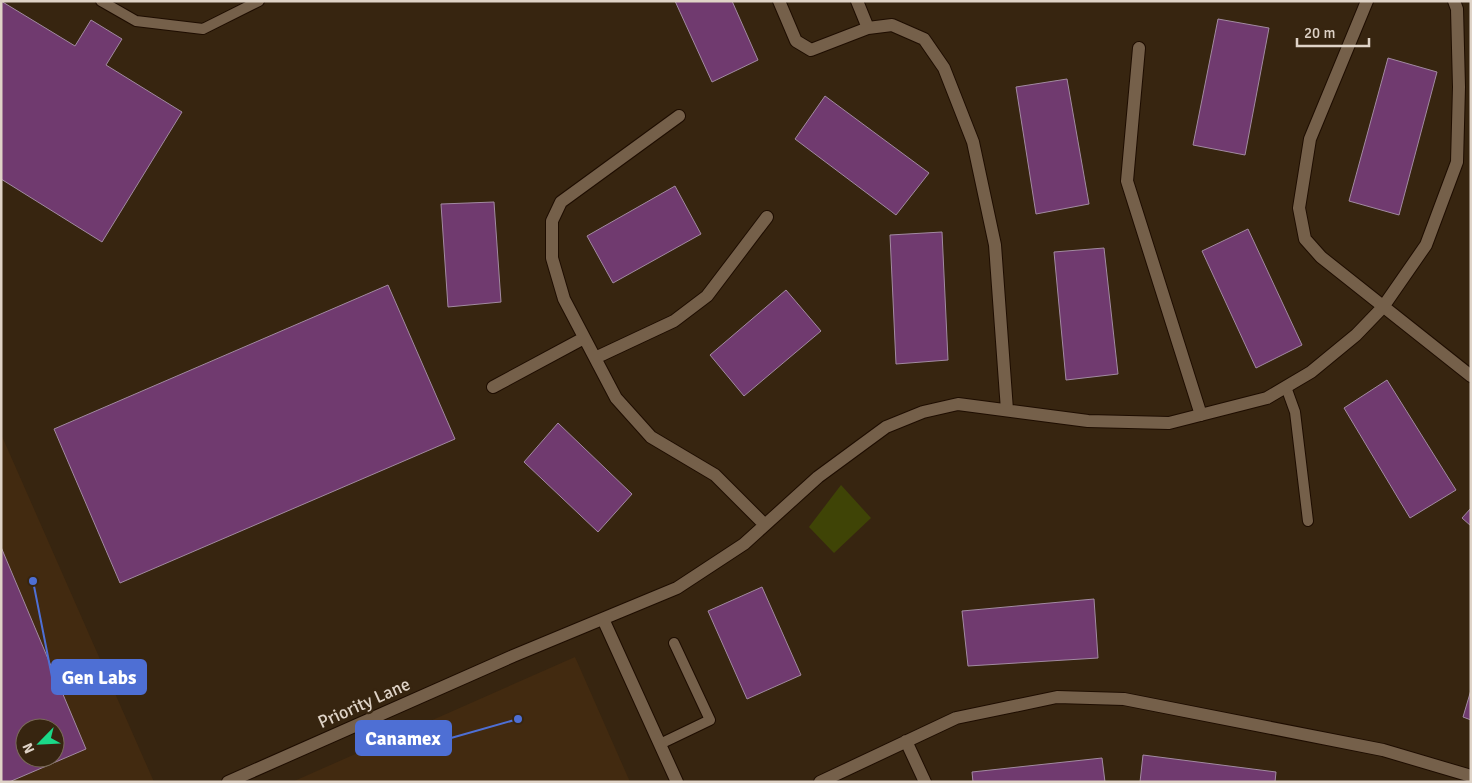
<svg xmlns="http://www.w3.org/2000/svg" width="1472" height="783" font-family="Signika,sans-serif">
  <rect width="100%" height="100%" fill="#372510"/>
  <path fill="#422a10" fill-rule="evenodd" d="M1 434 154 782H1ZM25 728H55V758H25Z
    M575 657 630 782H292Z"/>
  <path fill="#3f4406" d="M841 485 871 518 834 553 809 527Z"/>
  <path fill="#703a6f" stroke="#a28aa1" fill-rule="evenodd" d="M1 1 75 46 91 20 122 39 106 65 182 112 102 242 1 179Z
    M675 1H732L758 60 712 82Z
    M1218 19 1269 28 1245 155 1193 145Z
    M1388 58 1437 72 1399 215 1349 201Z
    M1067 79 1089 204 1036 214 1016 87Z
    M825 96 929 173 896 215 795 139Z
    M675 186 701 234 613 283 587 236Z
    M494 202 501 302 448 307 441 204Z
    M1248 229 1302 345 1256 368 1202 251Z
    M942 232 948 360 896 364 890 235Z
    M1104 248 1118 374 1066 380 1054 252Z
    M388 285 455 439 120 583 54 429Z
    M786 290 821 331 744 396 710 355Z
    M1387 380 1456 490 1410 518 1344 408Z
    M558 423 632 494 598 532 524 462Z
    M1471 508V526L1462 518Z
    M1 547 86 749 9 782H1ZM25 728H55V758H25Z
    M762 587 801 675 747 699 708 611Z
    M1094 599 1098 658 968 666 962 611Z
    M1471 690V720L1463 717Z
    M1143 755 1276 772 1275 782H1140Z
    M1102 758 1105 782H973L972 772Z"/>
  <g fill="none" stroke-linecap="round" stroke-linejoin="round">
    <g stroke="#1e0d00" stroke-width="12">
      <path id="service" d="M101 1 136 21 203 29 259 1
        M1286 387 1295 412 1308 521
        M660 744 710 720 674 643"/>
    </g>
    <g stroke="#1e0d00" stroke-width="14">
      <path id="minor" d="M779 1 796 41 811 50 868 28 892 25 924 39 944 68 973 142 995 245 1007 410
        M857 1 868 28
        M1367 1 1310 139 1299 208 1305 239 1321 257 1471 376
        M1139 48 1127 181 1201 415
        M679 116 561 202 552 221V258L564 299 616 398 651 437 715 475 765 525
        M595 358 674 321 707 296 767 217
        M493 387 584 338
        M603 619 677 782
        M906 741 925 782
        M228 782 513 656 677 588 744 544 818 477 886 427 923 412 958 404 1088 421 1169 423 1267 398 1311 372 1356 335 1383 307 1426 245 1457 162 1459 87 1457 9 1454 1
        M820 782 956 718 1057 697 1124 699 1383 750 1471 776"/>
    </g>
    <use href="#service" stroke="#75604a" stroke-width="10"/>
    <use href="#minor" stroke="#75604a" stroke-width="12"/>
  </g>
  <g text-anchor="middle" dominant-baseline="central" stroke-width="5" stroke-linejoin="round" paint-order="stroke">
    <g font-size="18" fill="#dfd3c7" stroke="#372510">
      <text transform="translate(364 703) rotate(-24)">Priority Lane</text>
    </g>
  </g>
  <path fill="none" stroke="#4e6fd4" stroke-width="2" d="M33 581L52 677M518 719L451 738"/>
  <g fill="#4e6fd4" stroke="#372510" stroke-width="2">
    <circle cx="33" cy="581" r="5"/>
    <circle cx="518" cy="719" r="5"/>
  </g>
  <g fill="#4e6fd4" stroke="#4e6fd4" stroke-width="2">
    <rect x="52" y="660" width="94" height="34" rx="5"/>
    <rect x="356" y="721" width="95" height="34" rx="5"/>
  </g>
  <g font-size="19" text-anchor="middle" font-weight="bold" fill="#fff">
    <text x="99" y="684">Gen Labs</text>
    <text x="403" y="745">Canamex</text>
  </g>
  <rect width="1472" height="783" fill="none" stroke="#dfd3c7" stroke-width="5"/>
  <g transform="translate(40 743) rotate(246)"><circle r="24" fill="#372510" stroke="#7a6b59"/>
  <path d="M0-4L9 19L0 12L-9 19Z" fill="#1bd988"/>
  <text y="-8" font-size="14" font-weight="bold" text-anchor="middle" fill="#dfd3c7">N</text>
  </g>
  <path d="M1297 38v8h72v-8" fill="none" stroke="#dfd3c7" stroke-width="2.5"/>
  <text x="1304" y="38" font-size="15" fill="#dfd3c7" stroke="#372510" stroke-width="4" paint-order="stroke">20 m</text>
</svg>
